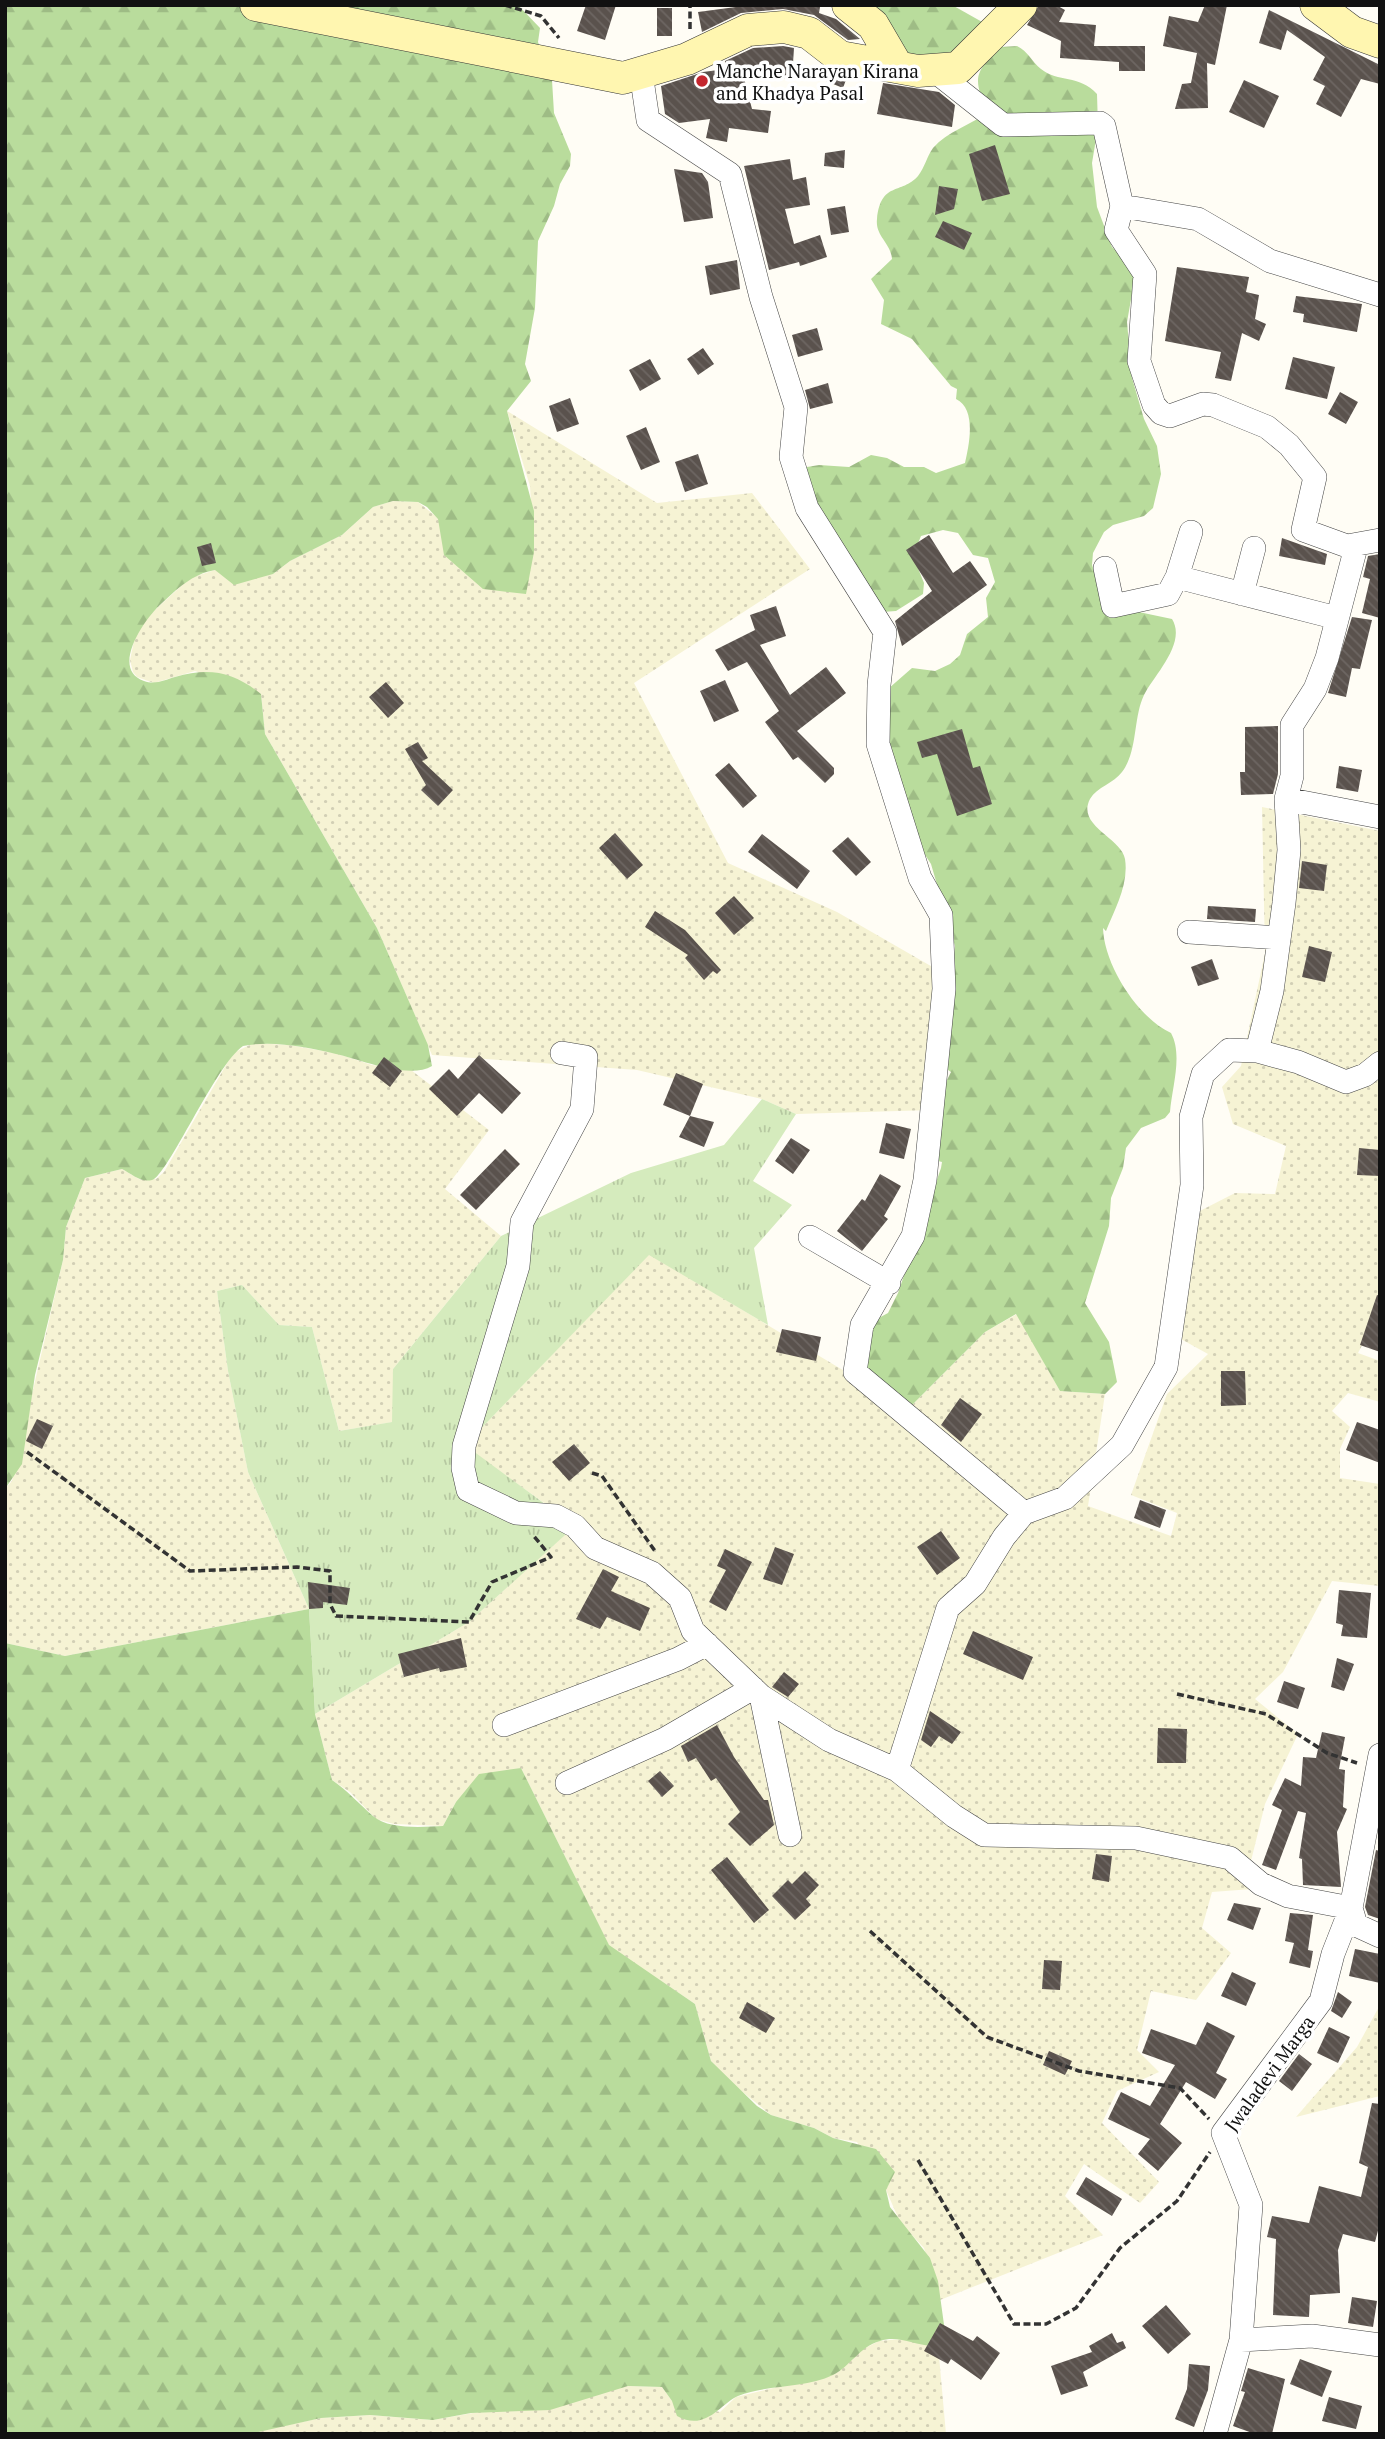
<svg xmlns="http://www.w3.org/2000/svg" width="1385" height="2439" font-family="'PT Serif',serif">
  <defs>
    <pattern id="farmland-dots" width="8" height="8" patternUnits="userSpaceOnUse" patternTransform="scale(1.75)"><rect width="8" height="8" fill="#f6f3d4"/><path d="M2 2h.1M6 6h.1" fill="none" stroke="#d2cfb5" stroke-width="1.8" stroke-linecap="round"/></pattern>
    <pattern id="grass-tufts" width="24" height="20" patternUnits="userSpaceOnUse" patternTransform="scale(1.75)"><rect width="24" height="20" fill="#d5ebbd"/><path d="M3 7l-1-3M5 7V3M7 7l1-3M15 17l-1-3M17 17v-4M19 17l1-3" fill="none" stroke="#b6c8a1"/></pattern>
    <pattern id="forest-firs" width="22" height="20" patternUnits="userSpaceOnUse" patternTransform="scale(1.75)"><rect width="22" height="20" fill="#b9dc9c"/><path d="M5 1l3.5 6h-7zM16 11l3.5 6h-7z" fill="#9ebc85"/></pattern>
    <pattern id="building-back-hatch" width="6" height="6" patternUnits="userSpaceOnUse" patternTransform="scale(1.75)"><rect width="6" height="6" fill="#5a524d"/><path d="M-1 5l2 2M0 0l6 6M5-1l2 2" fill="none" stroke="#6d6662"/></pattern>
  </defs>
  <rect width="100%" height="100%" fill="#fffdf5"/>
  <path fill="url(#farmland-dots)" d="M507 411 657 503 752 493 810 569 634 683 728 863 837 912 943 973 933 1110 796 1114 762 1099 637 1070 432 1055 377 928 265 734 261 694 195 671 154 683 137 677 133 672 130 660 135 636 146 618 190 578 215 570 273 574 290 561 342 535 373 507 393 501 418 502 438 518 441 528 534 552 530 486Z
    M1262 807 1380 831V1311L1358 1353 1380 1361V1402L1348 1393 1332 1411 1350 1427 1340 1449V1478L1380 1484V1586L1332 1581 1283 1672 1255 1699 1298 1734 1265 1804 1251 1861 1252 1889 1212 1892 1202 1928 1231 1953 1196 2000 1151 1991 1137 2050 1159 2072 1117 2091 1102 2123 1159 2182 1140 2203 1084 2164 1065 2196 1103 2235 940 2300 924 2248 900 2222 886 2190 857 2142 833 2138 814 2128 771 2115 729 2081 711 2061 695 2004 609 1946 521 1768 456 1802 443 1826 394 1824 376 1819 350 1792 332 1780 315 1714 469 1622 575 1525 464 1446 649 1254 908 1409 985 1332 1017 1314 1060 1391 1105 1394 1088 1506 1171 1536 1177 1513 1131 1495 1167 1394 1208 1354 1179 1338 1194 1214 1235 1193 1275 1194 1286 1146 1233 1124 1222 1087 1241 1066 1265 953Z
    M254 1043 289 1045 335 1053 372 1065 411 1070 489 1130 445 1189 501 1236 393 1369V1422L339 1431 312 1327 279 1325 242 1285 217 1291 228 1371 248 1472 309 1609 65 1656 5 1643V1489L12 1481 63 1260 66 1227 85 1178 122 1169 141 1180 156 1179 164 1172 233 1053Z
    M1380 2005V2096L1296 2117 1357 2047Z
    M902 2339 938 2345 946 2434H244L321 2418 370 2415 433 2420 628 2386 662 2387 672 2401 720 2412 736 2397 838 2372 855 2353 879 2341Z"/>
  <path fill="url(#grass-tufts)" d="M762 1099 796 1114 753 1181 792 1205 754 1248 768 1325 649 1255 465 1445 575 1526 469 1622 315 1714 309 1609 248 1472 228 1371 217 1291 242 1285 279 1325 312 1327 339 1431 392 1422 393 1369 501 1236 631 1173 724 1145Z"/>
  <path fill="url(#forest-firs)" d="M5 5H518L540 28 538 42 552 80 554 113 571 154 570 166 560 184 554 206 538 241 535 308 525 364 531 381 507 411 534 511V552L526 594 483 589 444 555 438 519 427 507 418 502 393 501 373 507 342 535 290 561 273 574 234 585 215 570C192 574 177 589 161 604 146 617 109 669 144 681 155 685 165 680 175 677 210 667 233 672 261 694L265 734 377 928 428 1045 432 1066C409 1080 359 1059 336 1054 307 1047 272 1040 243 1046 216 1064 167 1177 152 1180 141 1183 132 1174 122 1169L85 1178 66 1227 63 1260 35 1375 22 1464 5 1489Z
    M854 5H952L984 23 959 52 903 61Z
    M1017 46C1028 51 1032 62 1041 69 1058 83 1079 74 1097 94L1098 127 1092 163 1097 207 1112 247 1127 261 1135 277 1127 322 1132 378 1144 419 1157 446 1161 474 1153 508 1144 516 1113 525 1104 532 1093 553 1092 565 1096 576 1134 611 1172 619C1187 643 1154 675 1144 695 1133 718 1138 751 1122 772 1114 783 1097 787 1090 799 1076 826 1122 838 1125 859 1129 884 1115 909 1106 931L1103 928C1104 965 1138 1018 1171 1033 1183 1055 1172 1087 1170 1112L1165 1118 1141 1128 1126 1148 1123 1168 1111 1198 1109 1226 1085 1303 1109 1342 1117 1382 1105 1394 1060 1391 1016 1314 985 1332 908 1409 864 1368 869 1359 865 1350 875 1320 888 1313 898 1293 941 1168 942 1162 938 1161 943 1088 951 1072 945 1068 955 946 931 864 918 844 888 771V689L912 668 935 671 950 664 960 655 967 634 988 617 986 598 995 582 988 558 973 555 958 533 943 530 921 536 913 556 924 583 923 594 896 611 882 612 832 538 801 468 819 465 849 467 871 455 887 458 904 467H924L936 473 965 463C969 445 977 409 956 399L957 389 951 386 912 339 881 324 884 300 871 279 892 259C891 243 875 236 877 219 881 181 901 195 918 176 925 167 927 156 933 148 947 132 971 124 988 113 973 79 973 73 1001 47Z
    M309 1609 315 1714 332 1780C348 1791 359 1804 373 1816 389 1830 423 1827 443 1826L456 1802 479 1774 521 1768 609 1945 695 2004 711 2061 757 2106 771 2115 814 2128 833 2138 876 2149 895 2172 886 2190 890 2207 930 2258 938 2281 945 2332 932 2346C914 2345 898 2335 880 2341 859 2347 851 2366 833 2375 804 2389 768 2384 738 2396 720 2404 706 2432 677 2416L672 2401 662 2387 628 2386 550 2410 471 2413 433 2420 370 2415 321 2418 249 2434H5V1643L65 1656Z"/>
  <path fill="url(#building-back-hatch)" d="M586 5H616L605 40 577 31Z
    M751 5 820 7 819 13 836 19 860 39 848 40 814 15 783 9 741 13 702 32 698 12Z
    M1039 5H1056L1065 10 1059 22 1096 25 1094 46H1145V71H1119V62L1060 58 1061 41 1027 25Z
    M1205 5H1227L1215 65 1207 63 1208 108 1175 109 1182 84 1191 83 1197 53 1163 46 1169 16 1198 22Z
    M657 8H672V36H657Z
    M1269 10 1380 65V84L1361 79 1341 117 1316 104 1325 86 1313 80 1325 57 1287 30 1281 50 1259 43Z
    M783 46 794 48 792 79 743 74 752 109 771 111 768 133 729 128 727 142 706 138 710 119 679 123 665 114 661 86 703 72 726 69 725 61 753 48Z
    M821 65 836 75 847 77 843 88 816 77Z
    M1244 80 1279 96 1264 128 1229 112Z
    M883 83 939 92 955 105 952 127 877 114Z
    M995 145 1010 194 982 201 969 154Z
    M845 150 844 168 824 166 825 153Z
    M790 159 793 180 806 177 810 205 785 209 794 244 820 235 827 257 800 266 799 262 769 270 744 166Z
    M674 169 702 173 708 182 713 218 684 222Z
    M939 186 958 189 954 209 935 215Z
    M845 206 849 232 831 235 827 209Z
    M943 221 972 233 964 250 935 237Z
    M737 260 740 289 710 295 705 266Z
    M1177 267 1249 277 1246 292 1259 295 1255 319 1266 324 1259 341 1242 333 1231 381 1215 378 1221 352 1165 341Z
    M1296 296 1362 304 1357 332 1303 322 1304 314 1293 312Z
    M817 328 823 350 798 357 792 335Z
    M703 348 714 364 698 375 687 359Z
    M1293 357 1335 367 1327 399 1285 389Z
    M650 359 661 379 640 391 629 370Z
    M828 383 833 403 810 409 805 390Z
    M1340 392 1358 402 1346 424 1328 414Z
    M570 398 579 424 557 432 549 406Z
    M646 427 660 462 641 470 626 436Z
    M698 454 708 484 685 492 675 462Z
    M929 535 953 573 970 561 987 585 902 646 895 621 932 591 906 550Z
    M1282 538 1327 554 1325 565 1279 556Z
    M211 543 216 563 202 566 197 547Z
    M1380 554V618L1362 613 1370 579 1363 577 1368 556Z
    M776 606 786 636 760 645 790 695 826 667 846 693 797 731 834 768V774L825 783 798 757 793 760 765 722 779 711 747 662 728 671 715 650 755 630 750 615Z
    M1352 617 1372 620 1360 669 1352 668 1346 697 1328 693Z
    M725 680 739 711 714 722 700 691Z
    M386 682 404 703 388 718 369 697Z
    M1278 726V774L1273 794 1241 795 1240 772H1245V727Z
    M962 729 973 768 980 766 992 804 957 816 937 754 922 758 917 742Z
    M418 742 428 758 422 761 453 790 438 806 421 790 426 785 405 749Z
    M729 763 757 796 743 808 715 775Z
    M1339 766 1362 770 1358 792 1336 788Z
    M615 833 643 865 627 879 599 848Z
    M762 834 810 871 797 889 748 852Z
    M848 837 871 862 856 876 832 851Z
    M1302 861 1327 865 1324 891 1299 888Z
    M734 896 754 918 734 935 715 913Z
    M1208 906 1256 909 1255 922 1207 919Z
    M655 911 685 930 721 970 717 974 713 971 704 980 685 958 688 955 645 927Z
    M1309 946 1332 952 1325 982 1302 977Z
    M1212 959 1219 979 1198 986 1191 967Z
    M479 1055 521 1093 502 1114 479 1093 457 1116 429 1089 449 1069 458 1079Z
    M384 1057 402 1071 390 1087 372 1073Z
    M676 1073 703 1084 690 1116 663 1105Z
    M690 1116 714 1122 704 1147 679 1137Z
    M886 1123 911 1129 904 1159 879 1153Z
    M791 1138 810 1150 793 1174 775 1161Z
    M1359 1148 1380 1150V1176L1357 1175Z
    M505 1149 520 1164 476 1210 460 1195Z
    M880 1174 901 1186 884 1216 888 1219 862 1251 837 1231 862 1199 865 1201Z
    M1377 1295 1380 1296V1352L1360 1345Z
    M782 1329 821 1337 816 1361 776 1352Z
    M1221 1371H1245L1246 1405 1221 1406Z
    M960 1398 982 1414 961 1442 941 1425Z
    M37 1419 53 1426 42 1449 26 1441Z
    M1357 1422 1380 1430V1463L1346 1450Z
    M574 1444 590 1463 569 1481 552 1462Z
    M1140 1500 1166 1510 1160 1528 1134 1518Z
    M941 1531 960 1558 937 1575 917 1547Z
    M775 1547 794 1554 782 1585 763 1579Z
    M725 1549 752 1562 726 1611 709 1602 726 1570 717 1566Z
    M603 1569 619 1577 611 1591 650 1608 640 1631 607 1617 600 1629 576 1619Z
    M308 1582 350 1588 347 1605 323 1602V1608L309 1609Z
    M1339 1590 1371 1593 1367 1638 1341 1636 1343 1625 1336 1623Z
    M973 1631 1033 1657 1023 1680 963 1654Z
    M461 1638 467 1667 440 1672 439 1668 404 1677 398 1654Z
    M1337 1658 1354 1664 1344 1691 1331 1687Z
    M784 1672 799 1684 788 1697 772 1687Z
    M1284 1681 1305 1688 1298 1709 1277 1702Z
    M930 1711 961 1732 952 1744 939 1736 931 1747 921 1740Z
    M717 1725 734 1757 764 1800H768L774 1825 750 1846 728 1824 740 1812 716 1778 711 1781 696 1758 688 1762 681 1746Z
    M1158 1728 1187 1729 1186 1763H1157Z
    M1322 1732 1345 1737 1339 1769 1345 1770 1343 1807 1347 1809 1337 1832 1341 1887 1303 1885 1302 1859 1299 1858 1306 1813 1298 1811 1276 1870 1262 1865 1282 1810 1272 1805 1285 1778 1301 1786 1303 1757 1316 1758Z
    M660 1771 674 1786 662 1797 648 1781Z
    M1376 1850 1380 1851V1919L1368 1915 1365 1907Z
    M1096 1854 1112 1856 1109 1882 1092 1879Z
    M727 1857 769 1910 754 1923 711 1870Z
    M805 1871 819 1885 806 1899 811 1905 795 1920 772 1896 788 1880 792 1884Z
    M1234 1903 1261 1908 1253 1930 1227 1920Z
    M1290 1913 1313 1915 1308 1950 1313 1951 1310 1968 1289 1963 1294 1943 1285 1941Z
    M1355 1949 1380 1954V1983L1349 1976Z
    M1044 1960 1062 1961 1060 1990 1042 1989Z
    M1232 1972 1256 1983 1246 2006 1221 1996Z
    M1338 1992 1352 2002 1342 2018 1331 2011Z
    M747 2002 775 2018 766 2033 739 2018Z
    M1207 2022 1235 2036 1216 2073 1227 2079 1215 2099 1186 2082 1160 2124 1182 2143 1158 2171 1138 2154 1150 2139 1108 2119 1121 2092 1150 2106 1175 2065 1142 2053 1151 2029 1196 2045Z
    M1329 2027 1350 2037 1338 2063 1317 2053Z
    M1049 2051 1072 2061 1065 2075 1043 2065Z
    M1299 2054 1312 2064 1292 2091 1279 2081Z
    M1372 2103 1380 2104V2223L1375 2242 1343 2234 1338 2250 1340 2293 1310 2295 1309 2317 1273 2315 1276 2239 1267 2237 1272 2216 1309 2223 1319 2186 1361 2197 1368 2167 1359 2163Z
    M1086 2177 1122 2199 1112 2216 1076 2194Z
    M1352 2297 1377 2301 1373 2327 1348 2323Z
    M1166 2305 1191 2334 1168 2354 1142 2326Z
    M940 2323 973 2341 977 2336 1000 2353 981 2380 951 2359 948 2364 924 2351Z
    M1112 2333 1117 2343 1123 2341 1126 2348 1083 2372 1088 2386 1061 2395 1051 2366 1092 2352 1089 2346Z
    M1300 2359 1332 2371 1322 2397 1290 2384Z
    M1189 2364 1210 2366 1208 2390 1194 2427 1175 2419 1187 2389Z
    M1248 2368 1285 2379 1272 2434H1255L1233 2426 1245 2392 1241 2391Z
    M1329 2397 1362 2406 1356 2429 1322 2421Z"/>
  <g fill="none" stroke-linecap="round" stroke-linejoin="round">
    <g stroke="#444" stroke-width="24">
      <path id="street" d="M936 72 1003 125 1100 123 1104 126 1122 206 1116 230 1145 274 1139 361 1154 405 1161 413 1170 416 1203 404 1213 405 1267 427 1289 445 1315 477 1303 530 1347 546 1380 540
        M641 73 648 120 730 174 761 297 796 407 791 457 807 508 885 632 879 685 878 744 920 878 941 915 944 989 925 1180 913 1236 862 1325 855 1372 1024 1513
        M1122 206 1198 219 1270 261 1380 295
        M1191 532 1177 577 1337 618
        M1105 568 1113 606 1168 594 1177 577
        M1242 594 1254 548
        M1286 799 1380 817
        M1189 932 1279 938
        M1257 1051 1298 1062 1346 1082 1365 1075 1380 1063
        M562 1053 586 1057 582 1109 522 1222 518 1266 464 1446 463 1468 468 1490 516 1513 556 1516 575 1526 595 1548 652 1573 680 1598 693 1631 761 1696 829 1740 897 1770 954 1816 984 1835 1136 1838 1230 1858 1261 1884 1288 1896 1351 1908 1356 1925 1380 1936
        M810 1237 889 1283
        M761 1696 790 1835
        M504 1725 678 1659 707 1644
        M897 1770 948 1608 975 1584 1004 1537 1024 1513 1065 1498 1122 1445 1166 1367 1192 1185 1191 1117 1203 1074 1229 1050 1257 1051 1272 991 1284 903 1289 850 1286 799 1292 776V725L1315 689 1327 658 1356 547
        M567 1783 665 1739 753 1688
        M1241 2340 1312 2336 1380 2345
        M1215 2434 1241 2340 1251 2205 1223 2133 1321 2001 1333 1954 1351 1908 1380 1755"/>
    </g>
    <g stroke="#333" stroke-width="33">
      <path id="secondary" d="M256 5 623 78 687 59 748 30 784 27 809 33 840 57 918 71 958 68 1021 5
        M848 5 873 25 897 66
        M1316 5 1352 32 1380 42"/>
    </g>
    <path stroke="#333" stroke-width="3.5" stroke-dasharray="7 3.5" stroke-linecap="butt" d="M505 5 541 16 559 38
      M690 29V5
      M27 1452 190 1571 297 1567 330 1571V1604L336 1616 469 1622 492 1582 551 1557 533 1535
      M592 1473 602 1476 655 1551
      M1177 1694 1266 1714 1327 1753 1357 1763
      M870 1931 987 2037 1079 2071 1180 2088 1209 2119
      M918 2160 1014 2324H1046L1076 2308 1120 2248 1177 2201 1210 2152"/>
    <use href="#street" stroke="#fff" stroke-width="23"/>
    <use href="#secondary" stroke="#fff6b0" stroke-width="32"/>
  </g>
  <circle fill="#c4262e" stroke="#fff" stroke-width="2.5" cx="702" cy="81" r="7"/>
  <g text-anchor="middle" dominant-baseline="central" stroke-width="7" stroke-linejoin="round" paint-order="stroke">
    <g font-size="19" fill="#111" stroke="#fff" text-anchor="start">
      <text x="716" y="70">Manche Narayan Kirana<tspan x="716" dy="22">and Khadya Pasal</tspan></text>
    </g>
    <g font-size="19" fill="#111" stroke="#fff">
      <text transform="translate(1269 2073) rotate(-54)">Jwaladevi Marga</text>
    </g>
  </g>
  <rect width="1385" height="2439" fill="none" stroke="#111111" stroke-width="14"/>
</svg>
